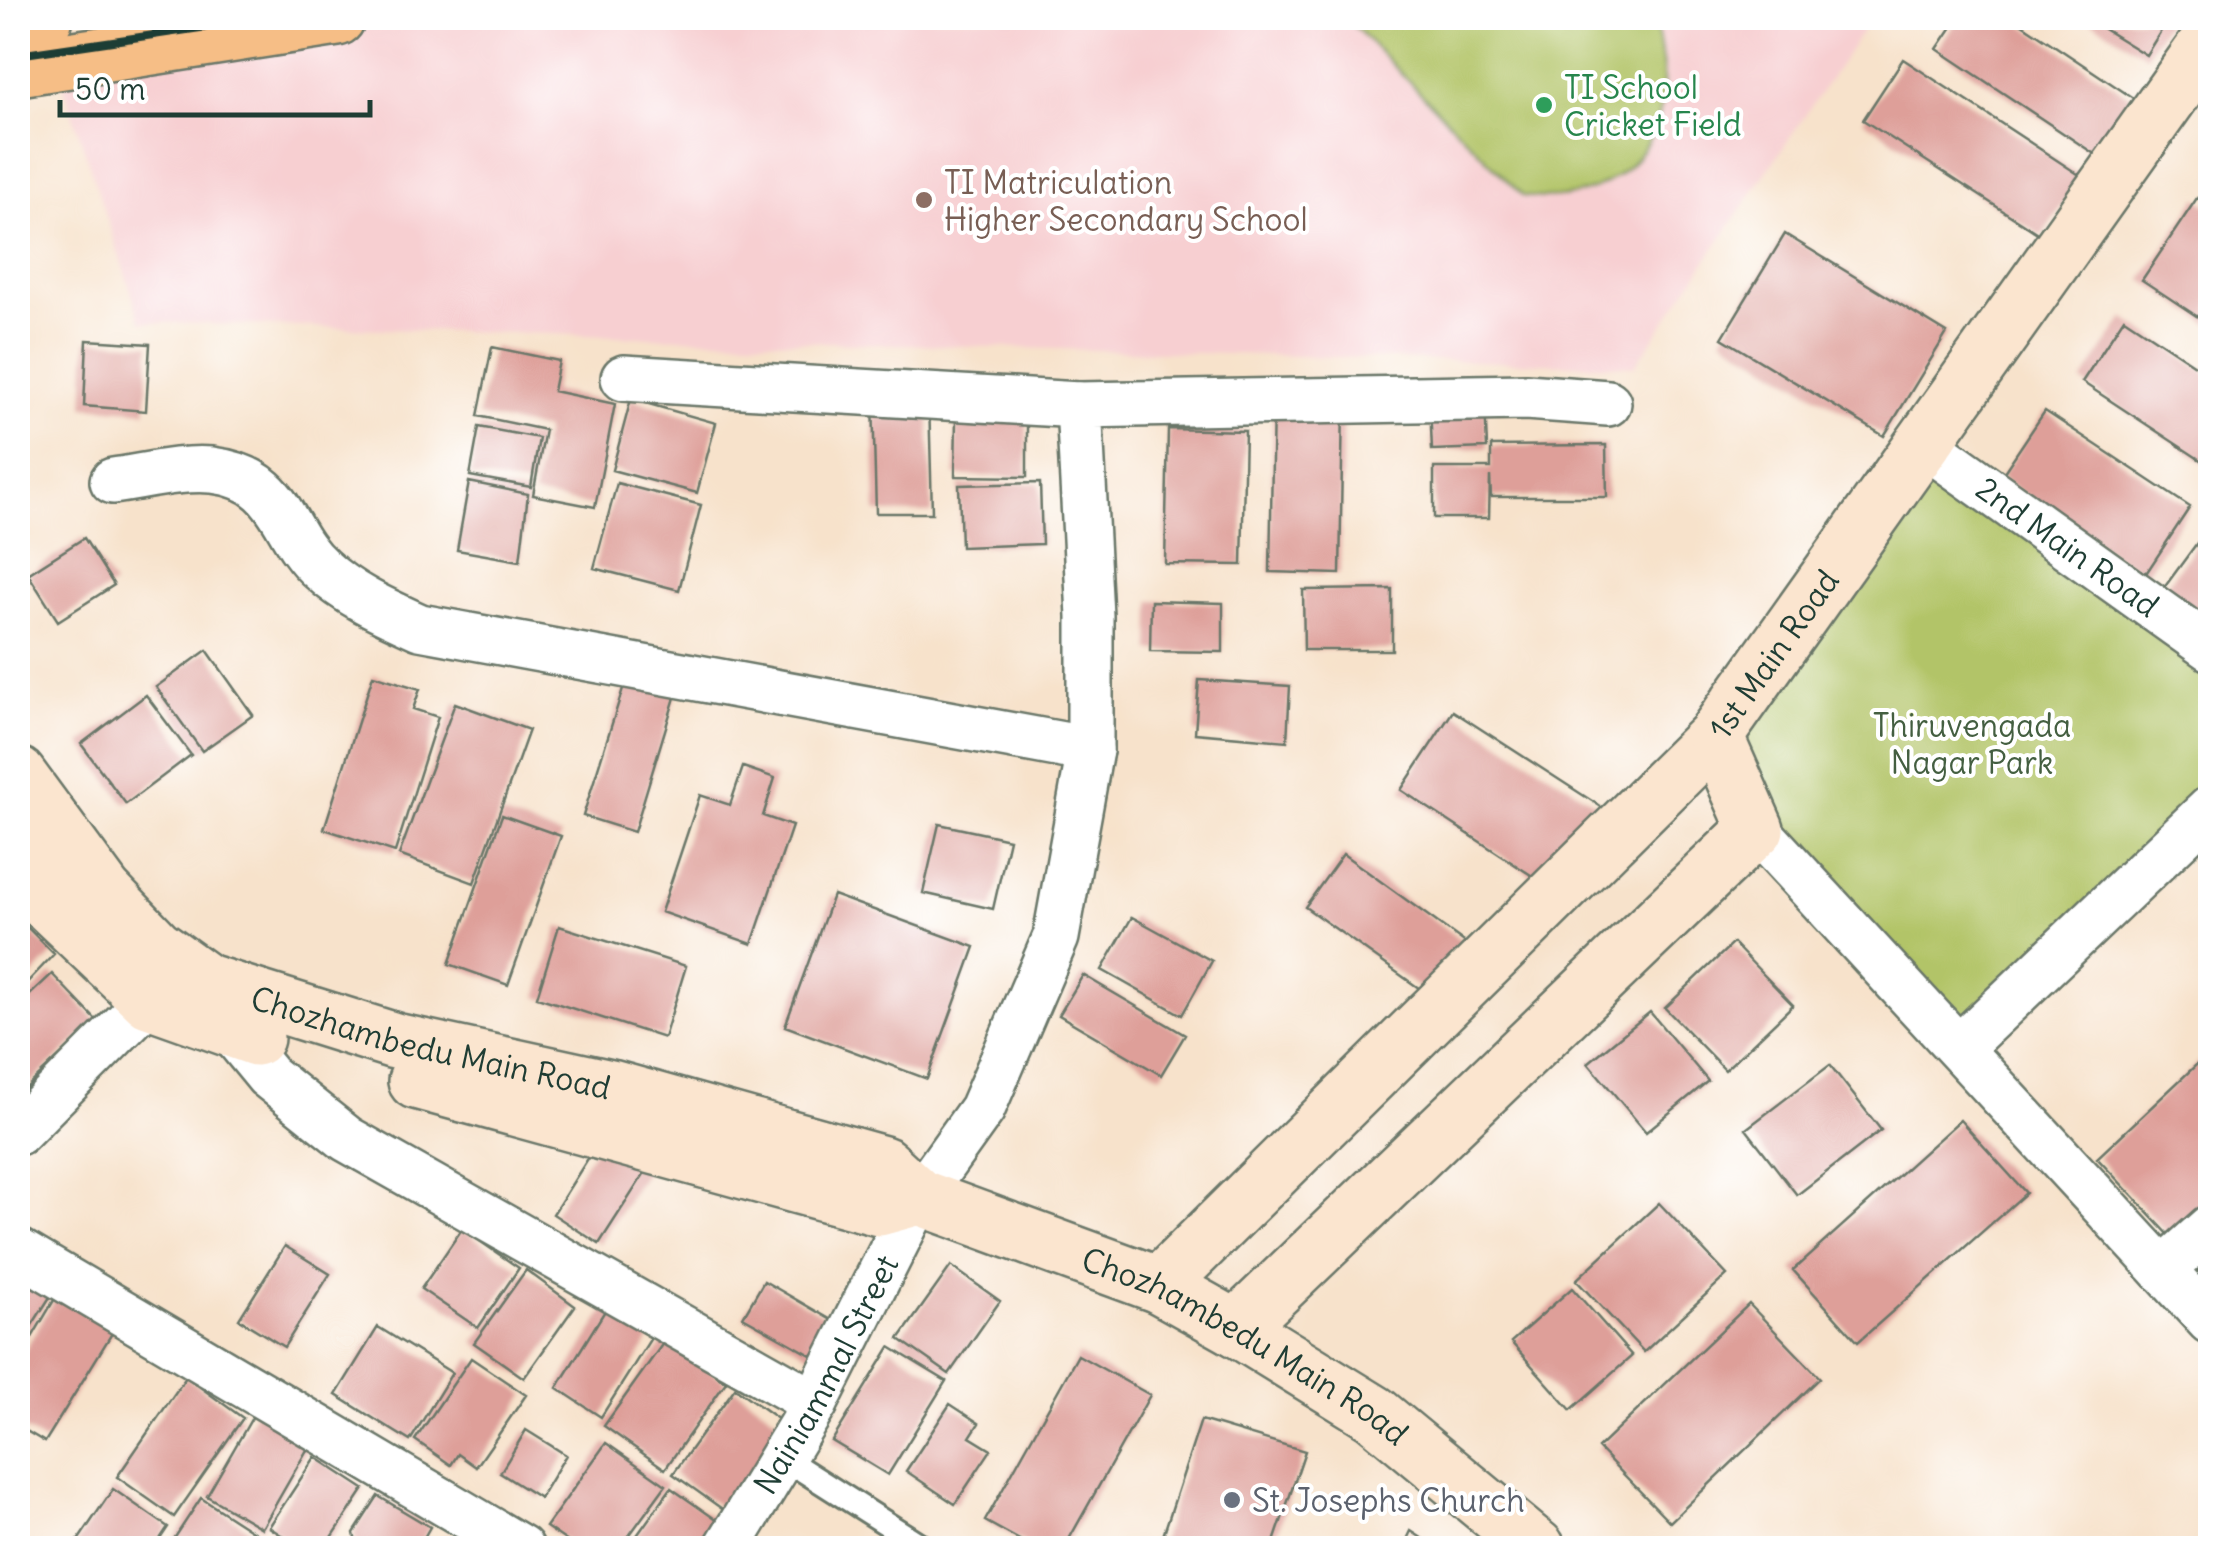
<svg xmlns="http://www.w3.org/2000/svg" width="2228" height="1566" font-family="Delius,sans-serif">
  <rect width="100%" height="100%" fill="#fff"/>
  <filter id="ink" filterUnits="userSpaceOnUse"><feTurbulence type="fractalNoise" baseFrequency=".01" numOctaves="2"/><feDisplacementMap in="SourceGraphic" scale="20" xChannelSelector="R" yChannelSelector="G"/><feConvolveMatrix kernelMatrix="1 2 1 2 8 2 1 2 1" color-interpolation-filters="sRGB"/></filter>
  <filter id="wash" filterUnits="userSpaceOnUse"><feTurbulence type="fractalNoise" baseFrequency=".0048" numOctaves="4" result="noise"/><feDisplacementMap in="SourceGraphic" scale="40" xChannelSelector="R" yChannelSelector="G"/><feGaussianBlur stdDeviation="2.25" result="paint"/><feColorMatrix in="noise" values="0 0 0 0 0 0 0 0 0 0 0 0 0 0 0 0 0 1.4 0 .05"/><feComposite in="paint" operator="in"/></filter>
  <g filter="url(#wash)">
    <rect width="100%" height="100%" fill="#f7e2cb"/>
    <path fill="#f7cfd1" d="M408 18H1871L1635 366 141 322 61 79Z"/>
    <path fill="#b2c467" stroke="#68804e" stroke-width="2.5" d="M1346 18H1649C1660 29 1659 45 1662 61 1673 148 1609 209 1523 196Z
      M1926 464 2210 665V792L1963 1030 1774 824 1731 735Z"/>
    <g id="blocks">
      <path fill="#de9f99" d="M1958 18H2013L2136 100 2099 157 1937 49Z
        M2086 18H2169L2146 55Z
        M1903 59 2081 176 2042 236 1863 120Z
        M2197 198 2210 206V325L2142 280Z
        M1785 234 1947 333 1884 436 1722 338Z
        M2124 318 2210 375 2208 465 2082 382Z
        M87 340 150 344 146 411 84 406Z
        M492 347 559 361 553 391 615 404 595 507 533 495 545 430 478 416Z
        M631 399 716 423 697 493 612 470Z
        M873 399H929L932 513H876Z
        M1485 402 1487 448 1432 450 1430 404Z
        M1273 403 1343 405 1340 574 1270 572Z
        M2045 411 2190 507 2145 575 2000 478Z
        M956 418H1027V477L955 476Z
        M479 427 539 438 531 487 470 476Z
        M1168 429 1245 431 1242 565 1165 564Z
        M1606 445 1607 497H1491L1490 476 1489 518H1434V468H1491V446Z
        M469 482 528 494 520 561 457 550Z
        M617 483 701 505 679 590 594 568Z
        M1040 483 1042 544 961 547 959 485Z
        M2208 528 2210 530V628L2161 592Z
        M84 538 114 585 58 621 28 574Z
        M1392 589V650H1304L1303 590Z
        M1151 601 1223 603V652L1150 651Z
        M207 650 253 715 202 751 156 687Z
        M373 675 420 689 413 709 438 717 395 852 324 829Z
        M626 679 676 694 634 832 583 816Z
        M1199 680 1290 686 1287 741 1195 733Z
        M146 695 191 755 126 804 81 744Z
        M455 703 529 730 474 883 399 855Z
        M1453 711 1606 810 1554 890 1401 790Z
        M743 767 775 778 763 816 792 826 752 944 661 912 700 795 730 805Z
        M502 815 561 836 508 985 449 964Z
        M939 824 1009 839 993 909 923 893Z
        M1343 854 1467 944 1430 996 1305 907Z
        M833 895 975 947 927 1079 785 1026Z
        M1132 917 1212 961 1182 1015 1102 970Z
        M18 918 54 954 18 992Z
        M559 926 686 966 664 1038 537 997Z
        M1733 943 1793 1005 1725 1070 1665 1008Z
        M52 974 97 1021 25 1089 18 1081V1006Z
        M1083 975 1185 1035 1161 1075 1059 1015Z
        M1650 1012 1708 1081 1646 1132 1588 1063Z
        M2210 1052V1200L2171 1237 2097 1158Z
        M1830 1065 1881 1130 1797 1195 1746 1129Z
        M1960 1120 2026 1193 1858 1342 1793 1270Z
        M599 1141 646 1171 599 1244 553 1214Z
        M1659 1203 1727 1275 1644 1352 1576 1280Z
        M462 1229 519 1268 478 1328 421 1289Z
        M2210 1236V1284L2187 1257Z
        M285 1246 330 1274 284 1347 239 1319Z
        M18 1260 57 1286 18 1347Z
        M951 1266 1000 1301 949 1374 899 1339Z
        M526 1270 575 1306 524 1378 474 1343Z
        M764 1281 840 1325 820 1360 743 1317Z
        M1572 1288 1632 1356 1571 1410 1511 1342Z
        M57 1295 114 1330 45 1442 18 1426V1361Z
        M1749 1304 1820 1378 1670 1522 1598 1448Z
        M606 1309 651 1338 601 1417 557 1388Z
        M378 1327 452 1373 410 1441 336 1395Z
        M666 1339 726 1382 665 1469 604 1426Z
        M890 1347 946 1381 888 1475 832 1441Z
        M1078 1355 1150 1395 1064 1548H1034L985 1521Z
        M471 1358 526 1395 476 1467 458 1454 451 1465 415 1440Z
        M186 1377 243 1418 174 1517 117 1477Z
        M735 1388 786 1425 725 1511 673 1474Z
        M950 1404 979 1423 970 1437 991 1450 955 1504 906 1471Z
        M257 1409 312 1441 262 1528 207 1496Z
        M1201 1420 1305 1451 1272 1548H1159Z
        M526 1430 566 1455 540 1498 500 1473Z
        M606 1443 666 1485 620 1548H577L546 1527Z
        M315 1457 364 1489 325 1548H301L269 1527Z
        M671 1488 728 1528 713 1548H628Z
        M113 1489 168 1527 154 1548H73Z
        M378 1496 430 1527 418 1548H357L354 1533Z
        M201 1498 263 1538 256 1548H168Z
        M1411 1531 1437 1548H1403Z"/>
    </g>
  </g>
  <g filter="url(#ink)">
    <use href="#blocks" fill-opacity="0" stroke="#6b7769" stroke-width="2.5"/>
    <g fill="none" stroke-linecap="round" stroke-linejoin="round">
      <g stroke="#6b7769" stroke-width="28">
        <path id="lane" d="M782 1457 925 1548"/>
      </g>
      <g stroke="#6b7769" stroke-width="50">
        <g id="street">
          <path d="M624 378 1079 405"/>
          <path id="s1" d="M1923 443 2210 648"/>
          <path d="M113 481C143 477 181 467 212 470 286 479 279 532 321 569 350 596 385 611 420 627L1090 750"/>
          <path d="M1756 829 2210 1321"/>
          <path d="M231 1031 268 1076 347 1139 815 1403"/>
          <path d="M1959 1048 2210 809"/>
          <path d="M18 1132 149 1000"/>
          <path d="M18 1251 521 1548"/>
          <path d="M2163 1270 2210 1228"/>
          <path id="s2" d="M727 1548 815 1403 919 1197 982 1109 1056 937 1090 750V616L1079 405 1526 397 1608 403"/>
        </g>
      </g>
      <g stroke="#6b7769" stroke-width="60">
        <g id="secondary">
          <path id="s3" d="M18 775 104 892 156 946 206 982 395 1041 611 1088 883 1164 919 1197 1159 1285 1236 1328 1374 1413 1537 1548"/>
          <path d="M18 860 47 903 149 1000 256 1038"/>
          <path d="M416 1081 879 1208 919 1197"/>
          <path id="s4" d="M1159 1285 1715 736 2210 40"/>
          <path d="M1236 1328 1756 829 1715 736"/>
        </g>
      </g>
      <g stroke="#6b7769" stroke-width="60">
        <path id="highway" d="M18 23 45 18
          M18 68 337 18"/>
      </g>
      <use href="#lane" stroke="#fff" stroke-width="22"/>
      <use href="#street" stroke="#fff" stroke-width="45"/>
      <use href="#secondary" stroke="#fbe5cf" stroke-width="55"/>
      <use href="#highway" stroke="#f6be86" stroke-width="55"/>
      <path stroke="#1f3d34" stroke-width="8" d="M18 55 269 18"/>
    </g>
  </g>
  <circle fill="#2e9e5b" stroke="#fff" stroke-width="4" cx="1544" cy="105" r="10"/>
  <circle fill="#8d6e63" stroke="#fff" stroke-width="4" cx="924" cy="200" r="10"/>
  <circle fill="#6b7280" stroke="#fff" stroke-width="4" cx="1232" cy="1500" r="10"/>
  <g text-anchor="middle" dominant-baseline="central" stroke-width="8" stroke-linejoin="round" paint-order="stroke">
    <g font-size="32" fill="#27864d" stroke="#fff" text-anchor="start">
      <text x="1564" y="87">TI School<tspan x="1564" dy="37">Cricket Field</tspan></text>
    </g>
    <g font-size="32" fill="#785e54" stroke="#fff" text-anchor="start">
      <text x="944" y="182">TI Matriculation<tspan x="944" dy="37">Higher Secondary School</tspan></text>
    </g>
    <g font-size="32" fill="#1f3d34" stroke="#fff">
      <text stroke="none"><textPath href="#s1" startOffset="178">2nd Main Road</textPath></text>
      <text stroke="none"><textPath href="#s4" startOffset="882">1st Main Road</textPath></text>
      <text stroke="none"><textPath href="#s3" startOffset="515">Chozhambedu Main Road</textPath></text>
      <text stroke="none"><textPath href="#s3" startOffset="1392">Chozhambedu Main Road</textPath></text>
      <text stroke="none"><textPath href="#s2" startOffset="200">Nainiammal Street</textPath></text>
    </g>
    <g font-size="32" fill="#445f41" stroke="#fff">
      <text x="1972" y="725">Thiruvengada<tspan x="1972" dy="37">Nagar Park</tspan></text>
    </g>
    <g font-size="32" fill="#5b616d" stroke="#fff" text-anchor="start">
      <text x="1252" y="1500">St. Josephs Church</text>
    </g>
  </g>
  <rect width="2228" height="1566" fill="none" stroke="#fff" stroke-width="60"/>
  <path d="M60 100v15h310v-15" fill="none" stroke="#1f3d34" stroke-width="5"/>
  <text x="75" y="100" font-size="30" fill="#1f3d34" stroke="#ffffff" stroke-width="8" paint-order="stroke">50 m</text>
</svg>
